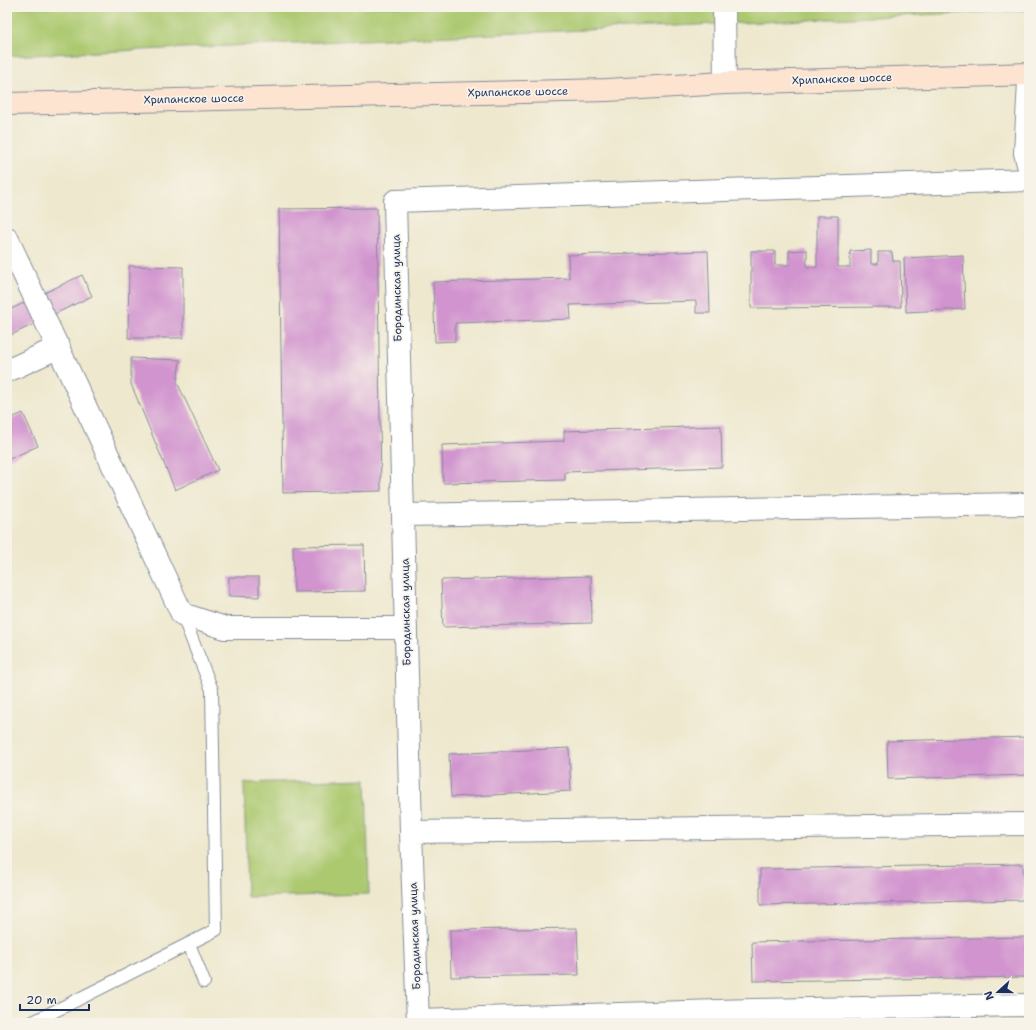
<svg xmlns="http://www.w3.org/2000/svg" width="1036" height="1030" font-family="'Shantell Sans',sans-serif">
  <rect width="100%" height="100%" fill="#f7f3e8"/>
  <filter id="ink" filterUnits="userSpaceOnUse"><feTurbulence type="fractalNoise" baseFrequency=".025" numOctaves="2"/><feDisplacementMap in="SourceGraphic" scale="8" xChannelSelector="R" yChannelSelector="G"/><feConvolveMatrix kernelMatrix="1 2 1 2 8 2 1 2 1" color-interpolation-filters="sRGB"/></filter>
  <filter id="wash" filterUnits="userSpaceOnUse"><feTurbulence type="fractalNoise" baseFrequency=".012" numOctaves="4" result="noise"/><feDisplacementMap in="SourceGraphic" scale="16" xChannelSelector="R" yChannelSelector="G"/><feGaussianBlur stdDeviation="0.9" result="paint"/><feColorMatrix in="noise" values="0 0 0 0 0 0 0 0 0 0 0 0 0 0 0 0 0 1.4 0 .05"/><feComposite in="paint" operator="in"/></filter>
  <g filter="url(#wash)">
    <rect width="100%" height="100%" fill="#eee8ce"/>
    <path fill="#acc970" stroke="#647c67" d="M7 7H1029V10L7 56Z
      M366 779 369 894 247 897 244 783Z"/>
    <g id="blocks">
      <path fill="#d194cf" d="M377 208 381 491 283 493 279 209Z
        M817 216H838V267H850V251L871 250V264H878V252H892L893 261H900L901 307 751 308V251H775V265H789V251L807 250V267H817Z
        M708 251 710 313H696V301L570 305 571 319 455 323V341L435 342 433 282 569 278 568 255Z
        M963 255 965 309 906 312 904 258Z
        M129 266 183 267V338H128Z
        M82 275 92 296 7 337V311Z
        M131 358 180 360 177 382 218 470 175 490 131 384Z
        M23 413 38 446 7 460V420Z
        M721 426 722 467 565 472V480L443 483 442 445 564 441V431Z
        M364 545 365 591 294 592 293 546Z
        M591 576 592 623 443 627 441 580Z
        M229 577H259V597L229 596Z
        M1029 737V775L888 779 887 741Z
        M569 748 571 791 451 797 449 754Z
        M1023 864 1024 900 760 905V869Z
        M577 928 579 975 451 977 450 930Z
        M1026 937 1027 977 753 981 752 942Z"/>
    </g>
  </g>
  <g filter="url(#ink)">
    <use href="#blocks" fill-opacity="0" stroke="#848c96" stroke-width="1"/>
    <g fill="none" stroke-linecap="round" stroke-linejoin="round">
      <g stroke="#848c96" stroke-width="14">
        <path id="lane" d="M189 944 204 982
          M31 1023 216 930 212 690 182 614"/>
      </g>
      <g stroke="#848c96" stroke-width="24">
        <path id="street" d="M724 7 725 83
          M1029 83 1025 153 1029 168
          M7 238 182 614 225 628H406
          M7 371 59 347
          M403 515 1029 504
          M411 832 1029 824
          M418 1020 752 1010 1029 1005
          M418 1023 411 832 395 201 1029 180"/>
      </g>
      <g stroke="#848c96" stroke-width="24">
        <path id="secondary" d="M7 104 607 90 725 83 1029 74"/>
      </g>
      <use href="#lane" stroke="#fff" stroke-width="12"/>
      <use href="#street" stroke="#fff" stroke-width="22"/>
      <use href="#secondary" stroke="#fde4d1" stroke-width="22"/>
    </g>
  </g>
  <g text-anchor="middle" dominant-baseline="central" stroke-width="3.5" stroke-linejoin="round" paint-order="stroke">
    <g font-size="11" fill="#1b2f5e" stroke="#f7f3e8">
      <text transform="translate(842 79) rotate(-2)">Хрипанское шоссе</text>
      <text transform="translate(518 92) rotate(-1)">Хрипанское шоссе</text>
      <text transform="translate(194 99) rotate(-1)">Хрипанское шоссе</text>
      <text transform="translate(397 288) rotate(-91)">Бородинская улица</text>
      <text transform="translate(406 612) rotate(-91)">Бородинская улица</text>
      <text transform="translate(415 936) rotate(-92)">Бородинская улица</text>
    </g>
  </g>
  <rect width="1036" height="1030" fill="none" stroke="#f7f3e8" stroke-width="24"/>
  <g transform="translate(998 992) rotate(249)" stroke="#f7f3e8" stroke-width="3" paint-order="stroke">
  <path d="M0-3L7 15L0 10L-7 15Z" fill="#1b2f5e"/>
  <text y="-6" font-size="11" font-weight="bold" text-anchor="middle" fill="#1b2f5e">N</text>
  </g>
  <path d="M20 1004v6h69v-6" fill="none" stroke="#1b2f5e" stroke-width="2"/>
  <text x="26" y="1004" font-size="12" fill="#1b2f5e" stroke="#f7f3e8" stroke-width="3" paint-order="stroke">20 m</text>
</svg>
